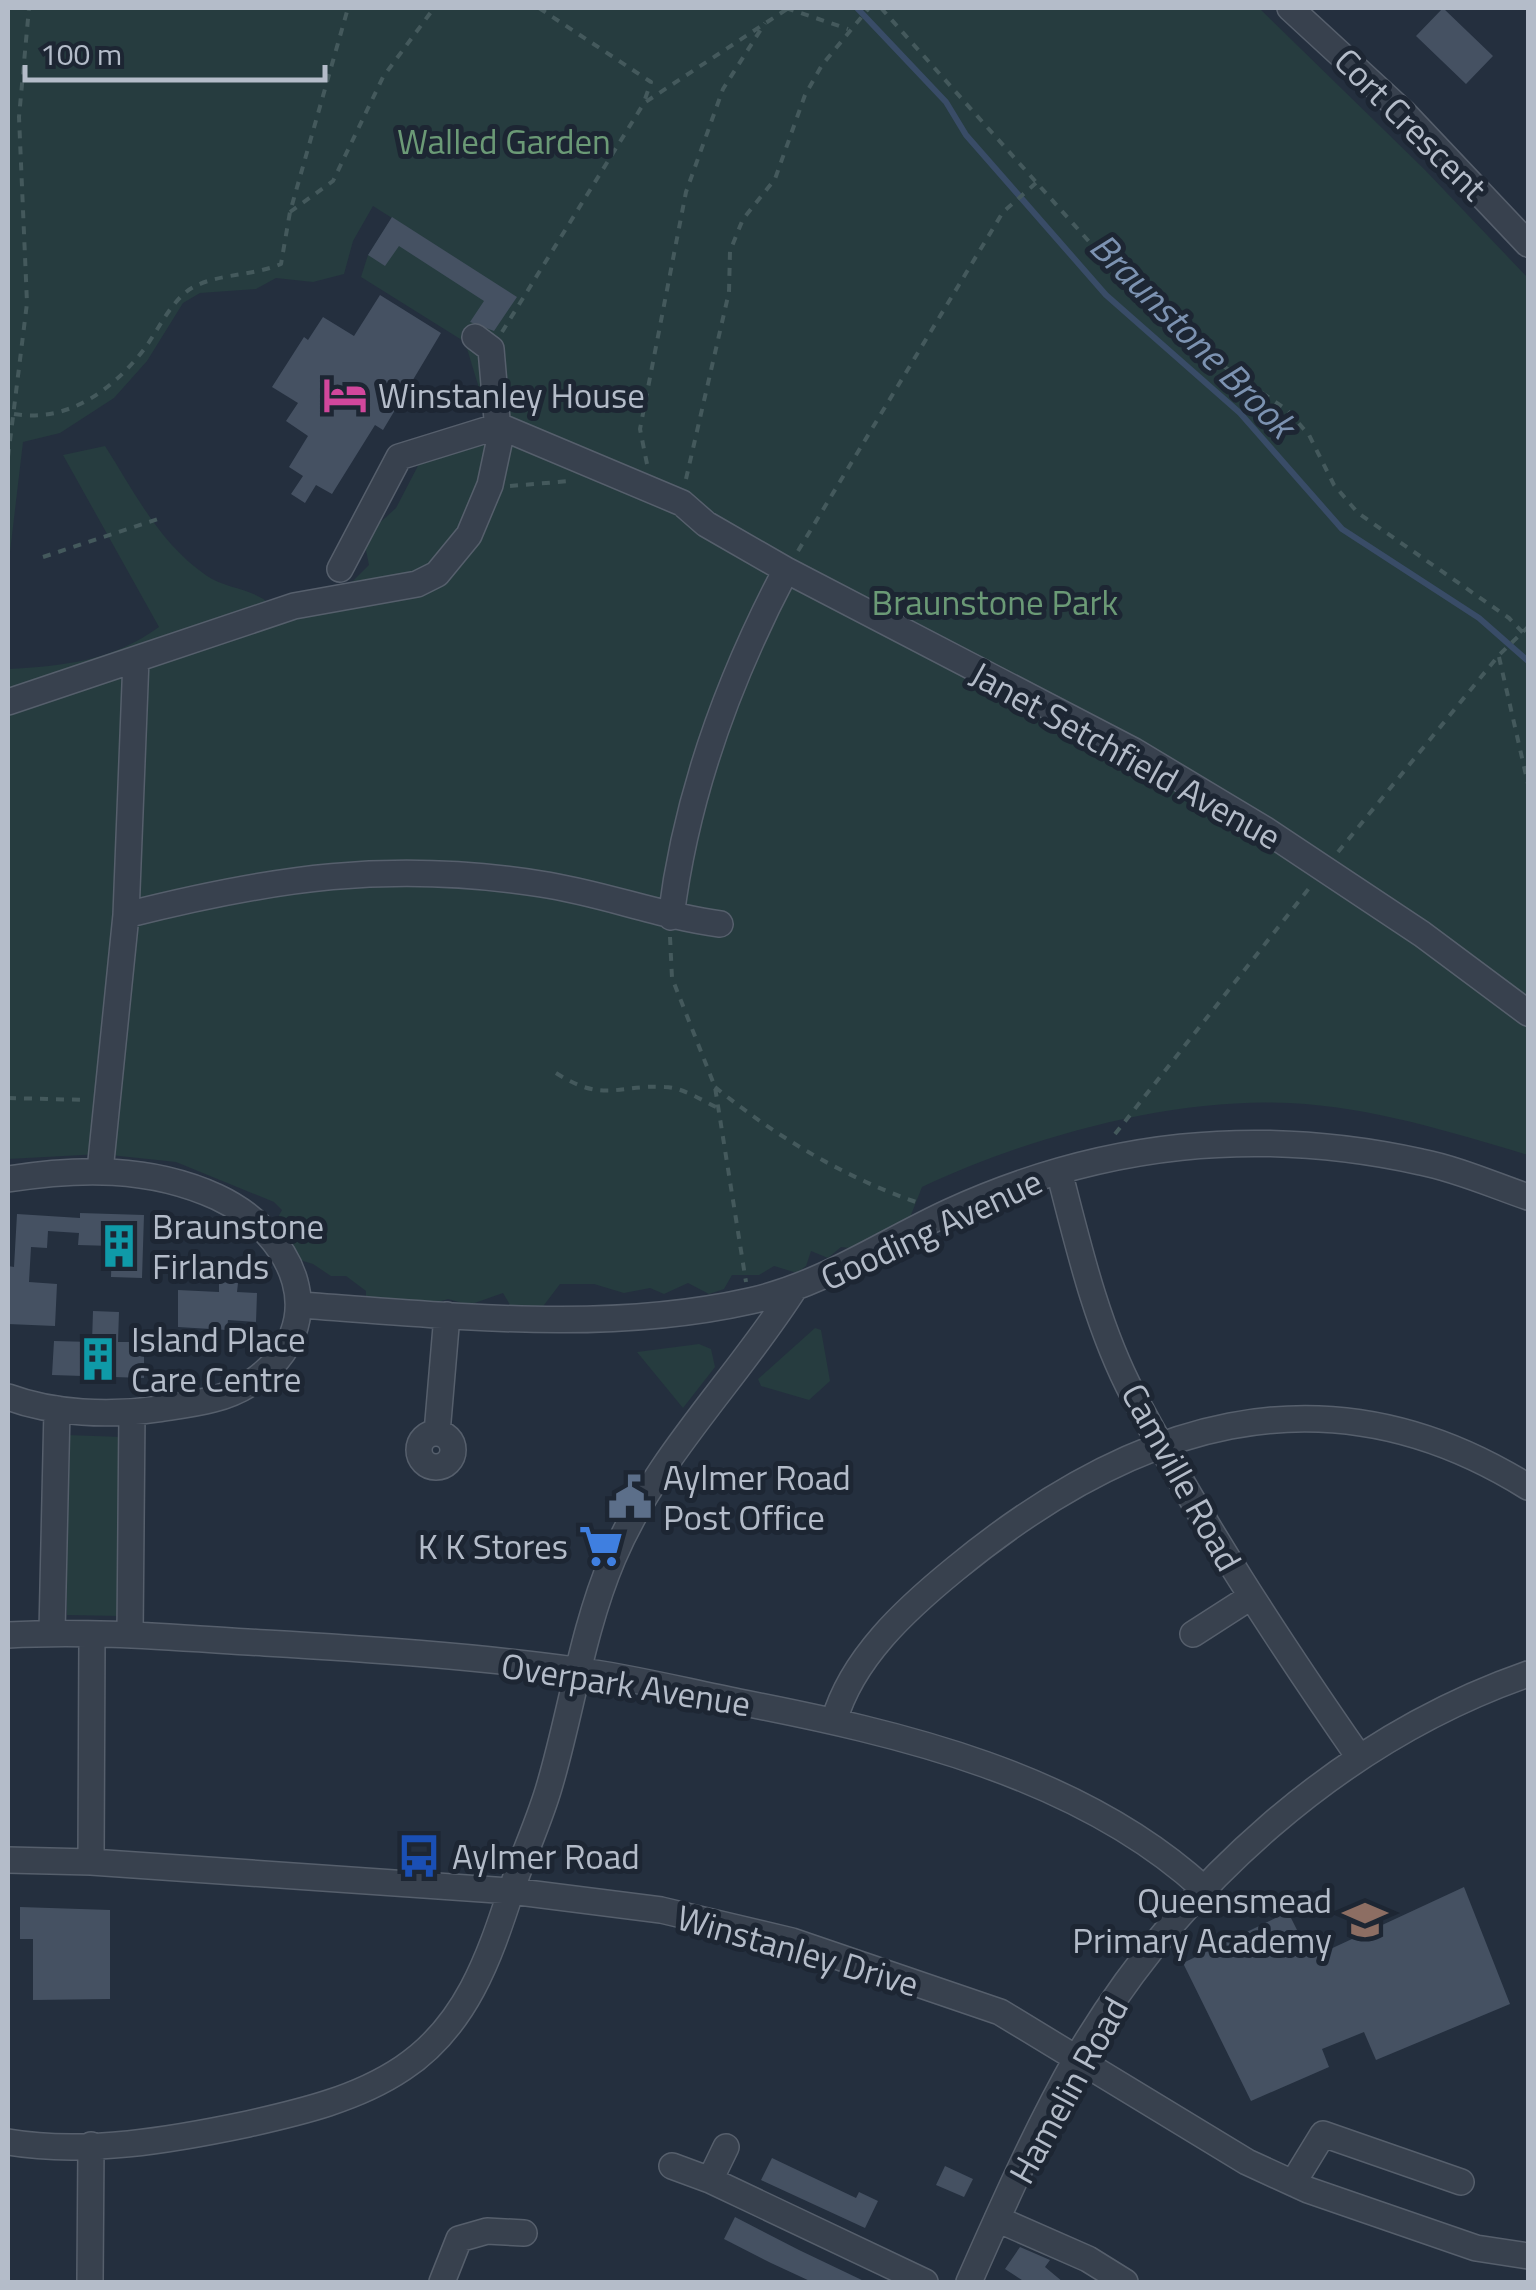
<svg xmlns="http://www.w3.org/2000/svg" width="1536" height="2290" font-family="'Titillium Web',sans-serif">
  <rect width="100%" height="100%" fill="#242f3e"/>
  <path fill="#263c3f" d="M8 8H1259L1424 169 1528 278V1155C1451 1132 1371 1107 1290 1103 1170 1097 1026 1138 922 1187L909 1220 859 1249 841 1247 828 1258 811 1251 806 1266 797 1273 774 1266 759 1275H732L724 1289 709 1294 688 1283 664 1294 650 1288 624 1293 594 1284H560L541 1309 512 1308 503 1293 469 1305 448 1299 431 1304 366 1302V1291L346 1276H331L313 1264 287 1256 279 1246 277 1219 282 1210 274 1202 176 1162 101 1154 8 1159V669C64 666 112 661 159 627L63 455 105 446C135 493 159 543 207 576 226 589 253 588 271 605L353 581 369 565 365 545 374 528 396 508 421 460 489 421 465 342 361 277 368 255 392 218 373 206 353 241 344 274 313 282 276 278 256 289 200 293 183 303 147 361 114 398 60 433 23 442 8 569Z
    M815 1328 821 1330 830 1381 809 1400 761 1386 758 1379Z
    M699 1344 711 1349 715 1367 683 1408 637 1352Z
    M67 1435 122 1437 121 1616 67 1615Z"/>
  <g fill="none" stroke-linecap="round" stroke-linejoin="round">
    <path stroke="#394c67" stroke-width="6" d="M857 8 946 102 966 135 1106 295 1240 413 1342 529 1479 618 1528 661"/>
  </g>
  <path fill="#455162" d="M1443 8 1493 56 1466 84 1416 36Z
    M392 217 517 297 494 331 470 322 484 301 399 246 385 266 368 255Z
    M380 295 441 333 383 430 375 425 332 494 316 485 305 503 291 494 303 476 289 467 308 436 286 421 298 403 272 387 304 337 308 340 323 317 354 336Z
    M80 1213 144 1215 142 1278 111 1277 112 1246 78 1245 79 1233 48 1231 47 1248 31 1247 29 1282 57 1284 55 1326 8 1324V1266L14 1267 17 1214 80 1218Z
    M219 1282 238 1283 237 1292 257 1293 256 1322 228 1320 227 1330 178 1327V1290L219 1292Z
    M93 1311 119 1312 118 1342H144V1378L52 1375 54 1341 92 1342Z
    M1464 1887 1510 2004 1376 2060 1364 2032 1322 2049 1329 2067 1251 2101 1183 1963 1288 1912 1311 1958Z
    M20 1907 110 1910V1999L33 2000V1939H20Z
    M772 2158 856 2198 859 2192 878 2201 865 2228 761 2180Z
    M945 2166 973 2179 964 2197 936 2185Z
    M735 2217 799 2250 866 2282H812L771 2263 724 2239Z
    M1020 2247 1050 2260 1045 2267 1063 2282H1025L1005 2269Z"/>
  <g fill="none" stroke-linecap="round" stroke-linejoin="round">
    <g stroke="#565f6c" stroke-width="28">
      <path id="minor" d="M1290 8 1403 112 1528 244
        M340 569 399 457 499 426 682 503 706 524 786 570 1134 751 1264 829 1422 934 1528 1013
        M8 702 136 659
        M126 915C272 878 391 860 541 884 602 893 659 916 720 924
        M671 917C686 795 729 678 786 570
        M100 1171 126 915 136 659 294 606 417 584 437 574 469 535 490 485 499 443 491 349 475 337
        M1059 1171C1078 1245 1097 1327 1133 1395 1201 1522 1277 1639 1359 1757
        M8 1179C78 1168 149 1166 217 1197 294 1233 336 1324 252 1382 225 1401 190 1404 158 1409 110 1416 54 1414 8 1397
        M299 1305C449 1315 603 1334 750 1301 824 1284 882 1243 949 1212 1102 1142 1257 1126 1421 1162 1457 1169 1493 1185 1528 1197
        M437 1433 447 1315
        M419 1450a17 17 0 1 1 34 0a17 17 0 1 1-34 0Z
        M52 1632 57 1409
        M1193 1634 1249 1598
        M8 1635C93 1630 179 1638 265 1643 368 1649 473 1656 575 1670 630 1677 684 1691 739 1702 899 1733 1080 1775 1204 1889
        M130 1635 132 1413
        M834 1721C852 1658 906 1609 955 1569 1130 1425 1323 1359 1528 1487
        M8 1860 91 1862 511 1891 661 1910 792 1941 1000 2012 1247 2162 1308 2190 1476 2248 1528 2256
        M91 1862 92 1635
        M8 2142C85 2155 172 2140 248 2124 301 2112 357 2099 403 2068 466 2026 489 1958 511 1891 523 1855 540 1820 550 1784 572 1709 582 1631 613 1558 656 1457 736 1380 794 1289
        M726 2147 710 2180 925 2282
        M672 2166 710 2180
        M1293 2183 1323 2134 1461 2182
        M997 2219 1088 2259 1125 2282
        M90 2282 91 2145
        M442 2282 459 2239 487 2231 524 2233
        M969 2282C1002 2207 1037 2128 1078 2056 1178 1886 1341 1739 1528 1674"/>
    </g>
    <path stroke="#44595c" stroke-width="4" stroke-dasharray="8 8" stroke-linecap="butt" d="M539 8 651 82 644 102
      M786 8 848 29
      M881 8 1142 301 1181 337 1287 410 1309 435 1334 485 1358 513 1509 618 1528 638
      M290 212 333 181 383 77 434 8
      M502 332 644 103 787 9
      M14 414C68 423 113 390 145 348 158 330 169 306 186 292 210 273 251 277 281 264L290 212 348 8
      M8 457 27 303 19 117 29 8
      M647 464 640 429 686 192 723 89 765 23
      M686 479 729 292 730 251 743 219 775 179 805 95 822 65 869 8
      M510 486 570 481
      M798 551 1003 212 1036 183
      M43 557 164 517
      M1499 657 1528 784
      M1338 852 1499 655 1528 627
      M670 937 672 978 715 1087 746 1282
      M556 1073C604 1104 618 1084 665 1087 682 1087 703 1101 718 1108
      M715 1087C775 1136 845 1178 919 1203
      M8 1098 88 1100
      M1115 1134 1310 887"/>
    <use href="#minor" stroke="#38414e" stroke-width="25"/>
  </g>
  <defs>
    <g id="hotel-bare" transform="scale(3.45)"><path d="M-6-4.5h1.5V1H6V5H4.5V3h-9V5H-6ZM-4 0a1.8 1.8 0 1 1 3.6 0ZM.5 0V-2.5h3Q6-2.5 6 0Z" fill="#d1479c" stroke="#1d2633" stroke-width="2.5" paint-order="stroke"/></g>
    <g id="building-bare" transform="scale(3.45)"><path d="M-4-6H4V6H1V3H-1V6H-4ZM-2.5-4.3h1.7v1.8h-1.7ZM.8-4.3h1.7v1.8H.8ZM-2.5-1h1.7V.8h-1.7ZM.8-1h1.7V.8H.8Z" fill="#0f9aa8" stroke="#1d2633" stroke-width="2.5" paint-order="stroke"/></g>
    <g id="civic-bare" transform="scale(3.45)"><path d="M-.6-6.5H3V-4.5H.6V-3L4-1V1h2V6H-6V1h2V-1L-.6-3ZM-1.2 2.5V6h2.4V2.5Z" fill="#5c6f8a" stroke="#1d2633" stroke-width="2.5" paint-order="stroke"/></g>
    <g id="supermarket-bare" transform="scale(3.45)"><path d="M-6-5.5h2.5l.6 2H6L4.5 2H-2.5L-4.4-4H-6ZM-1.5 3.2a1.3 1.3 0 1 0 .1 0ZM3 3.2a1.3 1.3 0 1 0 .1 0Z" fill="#3f7fe0" stroke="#1d2633" stroke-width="2.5" paint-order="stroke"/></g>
    <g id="bus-bare" transform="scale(3.45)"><path d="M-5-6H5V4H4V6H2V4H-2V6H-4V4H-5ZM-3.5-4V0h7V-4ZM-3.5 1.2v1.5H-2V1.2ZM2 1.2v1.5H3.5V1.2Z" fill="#1a4fb4" stroke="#1d2633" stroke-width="2.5" paint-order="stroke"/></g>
    <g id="school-bare" transform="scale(3.45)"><path d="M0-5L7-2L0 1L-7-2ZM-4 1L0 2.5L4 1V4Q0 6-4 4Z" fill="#8d6e63" stroke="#1d2633" stroke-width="2.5" paint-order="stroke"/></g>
  </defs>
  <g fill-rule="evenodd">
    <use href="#hotel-bare" x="345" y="395"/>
    <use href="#building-bare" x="119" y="1246"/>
    <use href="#building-bare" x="98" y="1359"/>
    <use href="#civic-bare" x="630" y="1497"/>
    <use href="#supermarket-bare" x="601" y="1546"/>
    <use href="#bus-bare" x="419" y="1856"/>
    <use href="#school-bare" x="1365" y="1920"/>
  </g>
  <g text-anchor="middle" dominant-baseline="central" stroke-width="10" stroke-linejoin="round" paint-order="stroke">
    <g font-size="35" fill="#b4bcc9" stroke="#1d2633">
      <text transform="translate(1411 124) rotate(45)">Cort Crescent</text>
      <text transform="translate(1126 755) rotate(29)">Janet Setchfield Avenue</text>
      <text transform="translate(931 1229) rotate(-25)">Gooding Avenue</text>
      <text transform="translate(1182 1477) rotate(61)">Camville Road</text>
      <text transform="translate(626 1684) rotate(9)">Overpark Avenue</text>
      <text transform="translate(798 1950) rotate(16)">Winstanley Drive</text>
      <text transform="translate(1068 2090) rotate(-61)">Hamelin Road</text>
    </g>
    <g font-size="35" fill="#6b9a76" stroke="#1d2633">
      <text x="504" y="141">Walled Garden</text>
      <text x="995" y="602">Braunstone Park</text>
    </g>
    <g font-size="35" fill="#b4bcc9" stroke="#1d2633" text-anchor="start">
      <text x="378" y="395">Winstanley House</text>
      <text x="152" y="1226">Braunstone<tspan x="152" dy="40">Firlands</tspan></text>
      <text x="131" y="1339">Island Place<tspan x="131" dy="40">Care Centre</tspan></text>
      <text x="663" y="1477">Aylmer Road<tspan x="663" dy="40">Post Office</tspan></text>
      <text x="568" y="1546" text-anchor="end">K K Stores</text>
      <text x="452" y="1856">Aylmer Road</text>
      <text x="1332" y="1900" text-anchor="end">Queensmead<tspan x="1332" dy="40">Primary Academy</tspan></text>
    </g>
    <g font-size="38" font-style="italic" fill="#7c92b1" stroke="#1d2633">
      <text transform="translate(1193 335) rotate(45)">Braunstone Brook</text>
    </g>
  </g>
  <rect width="1536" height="2290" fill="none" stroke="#b4bcc9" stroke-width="20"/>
  <path d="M25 65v15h300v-15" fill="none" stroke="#b4bcc9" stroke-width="5"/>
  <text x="40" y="65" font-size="30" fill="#b4bcc9" stroke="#1d2633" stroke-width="8" paint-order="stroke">100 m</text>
</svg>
